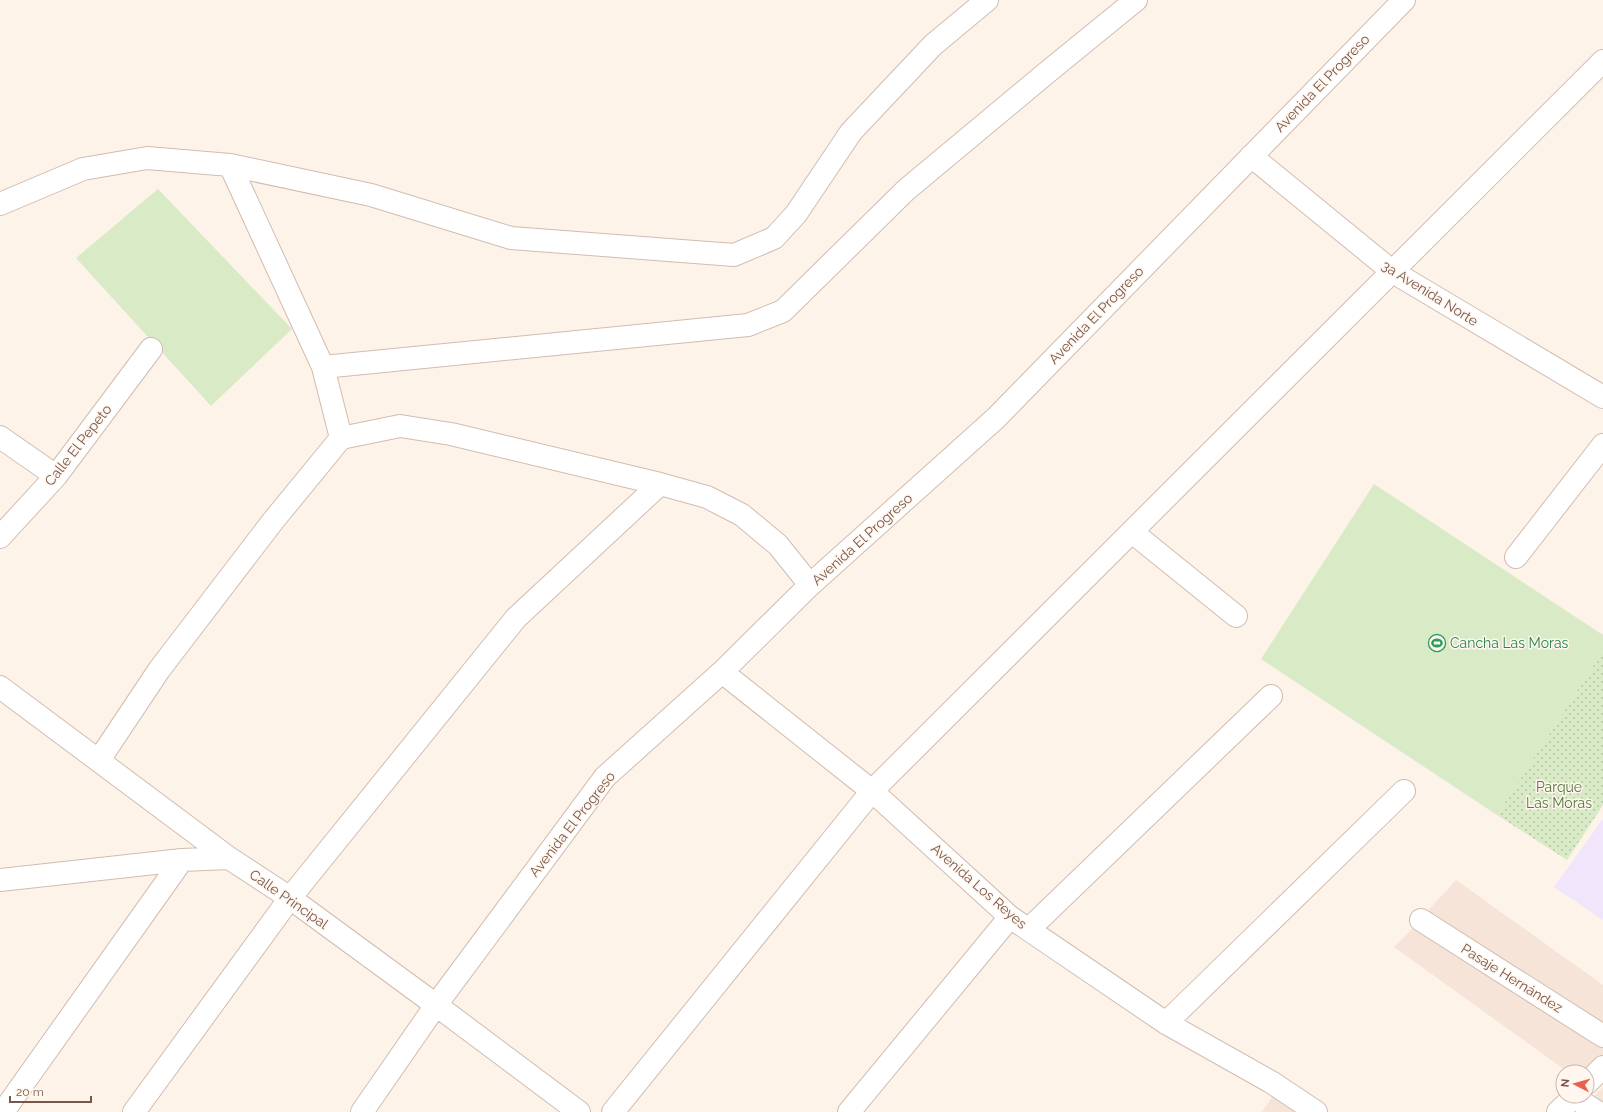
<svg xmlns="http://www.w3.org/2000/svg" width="1603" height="1112" font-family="Raleway,sans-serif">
  <defs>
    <pattern id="park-dots" width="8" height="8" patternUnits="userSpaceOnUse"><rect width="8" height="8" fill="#d9ebc6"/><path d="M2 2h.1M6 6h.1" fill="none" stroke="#b5c1a3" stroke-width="1.8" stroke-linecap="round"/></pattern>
  </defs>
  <rect width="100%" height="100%" fill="#fdf3e9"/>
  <path fill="#f5e4d7" d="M1456 880 1603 985V1035L1423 916Z
    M1418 923 1603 1041V1060L1581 1072H1568L1394 947Z
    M1603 1087V1102L1594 1096Z
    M1272 1097 1294 1112H1262Z"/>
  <path fill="#f0e5fa" d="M1603 819V920L1554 887Z"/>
  <path fill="#d9ebc6" d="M158 189 292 329 211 406 76 258Z
    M1374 484 1603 635V651L1497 815 1261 659Z"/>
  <path fill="url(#park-dots)" d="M1603 651V805L1567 860 1497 815Z"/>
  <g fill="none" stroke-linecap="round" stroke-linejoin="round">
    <g stroke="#d2bcb0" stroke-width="24">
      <path id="street" d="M1251 156 1393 272 1603 397
        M0 204 83 169 147 158 230 165 371 195 511 238 734 255 774 238 796 214 851 132 933 45 987 0
        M323 367 748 325 783 311 906 190 1050 70 1136 0
        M0 437 56 476
        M341 438 400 426 451 434 660 484 707 497 742 515 778 545 810 585
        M1132 532 1236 616
        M0 537 56 476 151 349
        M1516 557 1603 445
        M722 672 872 791 1010 917 1166 1023 1271 1082 1316 1112
        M0 687 229 858 290 898 436 1005 579 1112
        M99 760 159 670 273 521 341 438 323 367 230 165
        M0 880 182 860 229 858
        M1421 920 1603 1036
        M1029 929 1271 696
        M1166 1023 1404 791
        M1587 1083 1603 1067
        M1574 1097 1597 1112
        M3 1112 182 860
        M134 1112 290 898 516 618 660 484
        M362 1112 436 1005 605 777 722 672 810 585 996 418 1404 0
        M613 1112 872 791 1603 61
        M849 1112 1010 917
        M1558 1112 1575 1096"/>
    </g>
    <use href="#street" stroke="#fff" stroke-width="22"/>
  </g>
  <defs>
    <g id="stadium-ring" transform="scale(0.9)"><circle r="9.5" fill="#fff7ef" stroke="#2e9e5b" stroke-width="1.5"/><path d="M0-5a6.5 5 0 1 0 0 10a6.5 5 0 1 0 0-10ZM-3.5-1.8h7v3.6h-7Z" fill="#2e9e5b"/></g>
  </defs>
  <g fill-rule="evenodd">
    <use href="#stadium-ring" x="1437" y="643"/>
  </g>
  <g text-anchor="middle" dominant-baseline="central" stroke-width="3" stroke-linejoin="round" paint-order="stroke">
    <g font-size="14" fill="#78574b" stroke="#fff7ef">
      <text transform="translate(1322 83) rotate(-46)">Avenida El Progreso</text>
      <text transform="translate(1430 293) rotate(32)">3a Avenida Norte</text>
      <text transform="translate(1096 315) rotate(-46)">Avenida El Progreso</text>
      <text transform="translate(78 445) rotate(-52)">Calle El Pepeto</text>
      <text transform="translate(862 539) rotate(-42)">Avenida El Progreso</text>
      <text transform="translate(572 824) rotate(-52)">Avenida El Progreso</text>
      <text transform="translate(979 886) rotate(41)">Avenida Los Reyes</text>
      <text transform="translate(289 899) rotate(35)">Calle Principal</text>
      <text transform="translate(1512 978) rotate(32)">Pasaje Hernández</text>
    </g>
    <g font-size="14" fill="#27864d" stroke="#fff7ef" text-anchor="start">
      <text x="1450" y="643">Cancha Las Moras</text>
    </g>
    <g font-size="14" fill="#567840" stroke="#fff7ef">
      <text x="1559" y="787">Parque<tspan x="1559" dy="16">Las Moras</tspan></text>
    </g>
  </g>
  <g transform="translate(1575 1084) rotate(276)"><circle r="19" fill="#fff7ef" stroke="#c9b7ad"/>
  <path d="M0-3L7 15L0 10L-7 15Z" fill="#e8614d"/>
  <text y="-6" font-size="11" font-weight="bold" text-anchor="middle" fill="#78574b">N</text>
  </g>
  <path d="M10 1096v6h81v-6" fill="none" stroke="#78574b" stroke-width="2"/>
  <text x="16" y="1096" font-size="12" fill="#78574b" stroke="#fff7ef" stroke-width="3" paint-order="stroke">20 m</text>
</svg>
